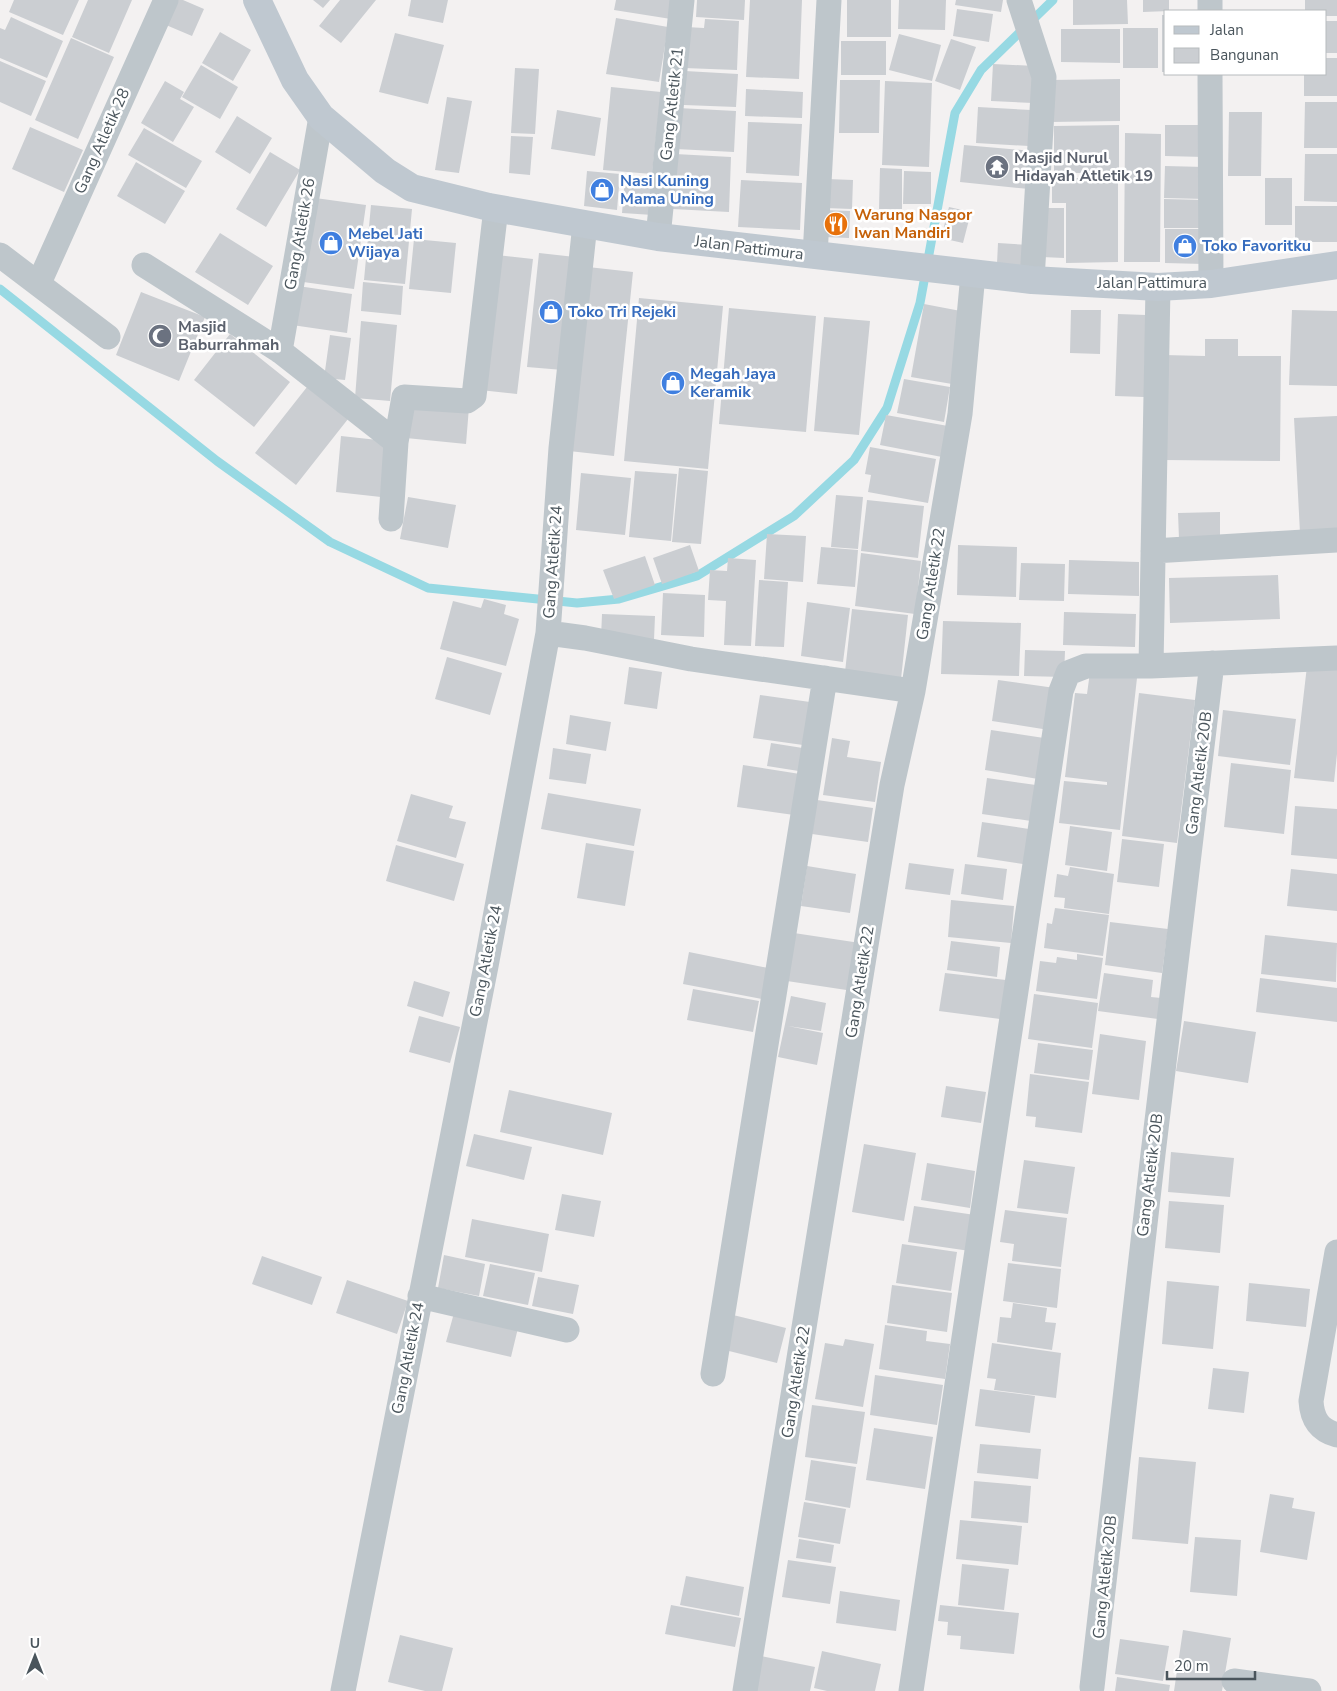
<svg xmlns="http://www.w3.org/2000/svg" width="1337" height="1691" font-family="'Nunito Sans',sans-serif">
  <rect width="100%" height="100%" fill="#f3f1f1"/>
  <g fill="none" stroke-linecap="round" stroke-linejoin="round">
    <path stroke="#97d9e3" stroke-width="9" d="M0 289 217 461 330 542 428 588 577 603 619 599 697 576 794 516 854 460 887 408 920 303 955 113 981 70 1053 0"/>
  </g>
  <path fill="#cbced2" d="M14 0H79L63 35 9 12Z
    M88 0H132L109 53 72 37Z
    M177 0H183L204 9 192 36 166 25Z
    M313 0H330L323 8Z
    M340 0H376L341 43 319 26Z
    M411 0H448L443 23 408 16Z
    M616 0H674L671 19 614 10Z
    M697 0H745L744 20 696 17Z
    M750 0H802L799 79 746 77Z
    M847 0H891V37H847Z
    M899 0H946L945 30 898 29Z
    M956 0H1003L1001 12 955 5Z
    M1073 0H1127L1128 24 1073 25Z
    M1143 0H1169V11L1143 12Z
    M1305 0H1337V16H1326V11H1305Z
    M957 9 993 14 989 42 953 36Z
    M1162 15H1166V72H1162Z
    M11 17 63 41 47 78 0 58V28L5 30Z
    M616 18 668 27 659 82 606 74Z
    M705 19 739 21 737 70 684 68 686 27 704 28Z
    M1326 21H1337V53H1326Z
    M1123 28H1158V68H1123Z
    M1061 29H1120V63L1061 62Z
    M220 32 251 50 233 81 202 63Z
    M395 33 444 45 428 104 379 92Z
    M899 34 941 45 932 81 889 70Z
    M71 38 114 57 78 139 35 120Z
    M951 39 976 47 960 90 935 81Z
    M841 41H886V75H841Z
    M1326 58H1337V96H1304V74H1326Z
    M0 61 46 81 31 116 0 102Z
    M993 64 1035 66 1033 103 991 101Z
    M201 65 238 87 220 119 182 97Z
    M515 68 539 69 535 134 511 133Z
    M685 71 738 74 736 107 684 105Z
    M1120 79V121L1050 122V80Z
    M840 80H880L879 133H839Z
    M165 81 184 92 180 99 194 107 173 142 141 123Z
    M885 81 932 83 929 167 882 165Z
    M611 87 661 92 652 174 603 170Z
    M746 89 803 92 802 118 745 116Z
    M447 97 472 101 459 173 435 170Z
    M1305 102H1337V148H1304Z
    M978 107 1031 110 1029 146 976 143Z
    M678 108 736 111 734 152 676 149Z
    M557 110 601 118 595 156 551 149Z
    M1229 112H1262L1261 176H1228Z
    M237 116 272 138 250 174 215 152Z
    M748 122 802 124 799 176 746 173Z
    M1119 125V173H1054V126Z
    M1165 125H1204V157L1165 156Z
    M30 127 83 150 64 192 12 169Z
    M144 128 202 161 186 188 128 155Z
    M1125 133 1161 134 1160 262H1124Z
    M511 136 533 137 530 175 509 173Z
    M964 145 1033 151 1029 189 960 182Z
    M270 152 300 170 266 227 236 209Z
    M675 154 731 157 729 212 673 209Z
    M1305 154H1337V202L1304 201Z
    M136 162 185 191 165 224 117 196Z
    M1165 166 1205 167V199L1164 198Z
    M880 168 902 169V209H879Z
    M587 171 620 174 617 210 584 206Z
    M904 171 931 172V204H903Z
    M625 177 656 180 653 215 622 213Z
    M1052 178H1118V262L1066 263V203H1052Z
    M1265 178H1292V225H1265Z
    M827 179 853 180 852 209 825 208Z
    M741 180 802 183 800 230 738 227Z
    M308 197 366 205 354 289 296 281Z
    M1164 199 1205 200V228H1164Z
    M371 205 412 209 405 284 364 280Z
    M1295 206H1337V242H1295Z
    M949 207 971 212 963 243 941 238Z
    M1042 208H1064V258L1042 257Z
    M824 210 850 211 849 238 823 237Z
    M1165 229H1205L1204 264 1165 263Z
    M220 233 273 266 248 305 195 272Z
    M414 239 456 243 451 293 409 289Z
    M998 243 1030 245 1029 267 997 264Z
    M539 253 575 257 563 370 527 367Z
    M497 255 533 259 517 394 480 390Z
    M588 267 633 272 614 456 569 451Z
    M363 282 403 286 401 315 361 311Z
    M298 286 352 294 347 333 292 325Z
    M141 292 205 317 179 381 116 355Z
    M639 298 723 306 708 469 624 461Z
    M924 304 966 312 952 384 911 377Z
    M729 308 816 316 806 432 719 424Z
    M1071 310H1101L1100 354 1070 353Z
    M1292 310 1337 311V386L1289 385Z
    M1118 314 1146 315 1144 397 1115 396Z
    M824 317 870 321 859 435 814 431Z
    M361 321 397 325 390 401 355 398Z
    M230 334 290 382 254 427 194 380Z
    M330 335 351 338 345 380 324 378Z
    M1205 339H1238V356H1281L1280 461 1163 460 1164 355 1205 356Z
    M904 379 950 387 944 422 897 413Z
    M307 387 348 419 296 485 255 453Z
    M410 402 469 407 466 444 406 438Z
    M886 415 948 426 942 457 880 445Z
    M1337 416V531L1300 533 1294 418Z
    M341 436 387 441 381 497 336 492Z
    M870 447 936 459 928 503 868 492 871 475 865 474Z
    M679 468 708 471 701 544 672 542Z
    M635 471 677 474 671 541 629 537Z
    M581 473 631 478 625 535 576 530Z
    M836 495 863 497 858 549 831 547Z
    M408 497 456 505 448 548 400 539Z
    M867 500 924 506 918 558 861 551Z
    M1220 512V538L1179 539 1178 513Z
    M767 534 806 536 803 582 764 579Z
    M690 545 699 571 662 584 653 558Z
    M958 545 1017 547 1016 597 957 595Z
    M821 547 858 550 855 587 817 584Z
    M861 553 921 561 915 614 855 606Z
    M645 556 655 585 614 599 603 570Z
    M728 558 756 560 751 646 724 645 726 601 708 600 710 570 727 571Z
    M1069 560 1139 562V596L1068 594Z
    M1021 563 1065 564 1064 601 1019 600Z
    M1278 575 1280 619 1170 623 1169 578Z
    M759 580 788 582 784 647 755 646Z
    M663 593 705 595 704 637 661 635Z
    M484 599 506 605 504 614 519 619 506 666 440 649 453 601 481 608Z
    M807 602 850 608 843 662 801 656Z
    M852 609 908 615 901 679 845 672Z
    M1064 612 1136 614 1135 647 1063 645Z
    M602 614 655 616 654 640 601 638Z
    M943 621 1021 623 1019 676 941 674Z
    M1025 650 1065 651 1064 677 1024 676Z
    M447 657 502 673 490 715 435 699Z
    M1307 666 1337 669V754L1334 782 1294 778Z
    M629 667 662 672 657 709 624 704Z
    M1090 672 1137 678 1120 830 1059 823 1064 781 1107 785V782L1065 777 1075 693 1087 694Z
    M998 680 1055 688 1049 730 992 721Z
    M1139 693 1195 700 1177 843 1122 836Z
    M760 695 810 702 803 745 753 738Z
    M1223 710 1296 719 1290 765 1218 756Z
    M570 715 611 722 606 751 566 744Z
    M991 730 1044 738 1038 779 985 770Z
    M832 738 850 741 847 757 881 762 875 802 823 795Z
    M771 743 809 749 805 772 767 766Z
    M553 748 591 754 586 784 549 779Z
    M1231 763 1291 770 1284 834 1224 827Z
    M743 765 800 774 794 815 737 807Z
    M987 778 1036 785 1031 821 982 814Z
    M548 793 641 809 634 846 541 829Z
    M411 794 453 806 449 818 466 822 456 858 397 841Z
    M817 800 873 808 868 842 812 834Z
    M1295 806 1337 809V859L1291 855Z
    M982 822 1029 829 1023 864 977 857Z
    M1070 826 1112 832 1107 871 1065 865Z
    M1122 839 1164 844 1159 887 1117 882Z
    M586 843 634 851 625 906 577 898Z
    M396 845 464 864 454 901 386 881Z
    M909 863 954 869 950 895 905 889Z
    M965 864 1007 869 1003 900 961 894Z
    M807 866 856 874 850 913 801 906Z
    M1070 867 1114 874 1109 914 1064 908 1065 898 1054 897 1057 874 1068 876Z
    M1291 869 1337 874V911L1287 906Z
    M951 900 1014 906 1011 943 948 937Z
    M1055 908 1109 915 1103 956 1044 948 1047 923 1052 924Z
    M1110 922 1168 929 1162 973 1105 965Z
    M794 933 860 943 853 991 787 981Z
    M1265 935 1337 943 1336 982 1261 974Z
    M951 941 1000 947 997 977 947 970Z
    M689 952 768 968 762 999 683 984Z
    M1077 954 1103 958 1097 999 1036 991 1040 961 1056 963 1057 957 1077 960Z
    M945 973 1006 980 1000 1019 939 1011Z
    M1104 973 1153 980 1151 997 1161 998 1158 1019 1098 1011Z
    M1260 978 1337 988V1022L1256 1012Z
    M414 981 450 992 443 1017 407 1006Z
    M693 989 759 1001 753 1032 687 1020Z
    M1034 994 1098 1003 1092 1048 1028 1039Z
    M791 996 826 1003 821 1031 788 1026 823 1033 817 1065 778 1057Z
    M419 1016 460 1027 450 1063 409 1052Z
    M1184 1021 1256 1032 1248 1083 1176 1071Z
    M1100 1034 1146 1041 1139 1100 1092 1094Z
    M1038 1043 1093 1050 1089 1080 1034 1073Z
    M1030 1074 1089 1082 1082 1133 1035 1127 1036 1117 1026 1116Z
    M946 1086 986 1092 981 1123 941 1117Z
    M509 1090 612 1113 603 1155 500 1132Z
    M474 1134 532 1147 524 1180 466 1166Z
    M864 1144 916 1153 904 1221 852 1212Z
    M1171 1152 1234 1158 1230 1197 1168 1192Z
    M1024 1160 1075 1167 1068 1214 1017 1208Z
    M927 1163 975 1171 970 1208 921 1200Z
    M562 1194 601 1201 594 1237 555 1230Z
    M1169 1201 1224 1205 1220 1253 1165 1248Z
    M914 1206 975 1215 970 1251 908 1242Z
    M1005 1210 1067 1218 1061 1267 1012 1261 1014 1244 1000 1242Z
    M472 1219 549 1234 542 1272 465 1257Z
    M902 1244 957 1252 951 1291 896 1283Z
    M444 1255 485 1264 479 1296 438 1288Z
    M262 1256 322 1277 312 1305 252 1284Z
    M1008 1263 1061 1269 1057 1308 1003 1301Z
    M490 1264 535 1273 528 1305 483 1296Z
    M538 1277 579 1285 573 1314 532 1306Z
    M347 1280 408 1301 397 1334 336 1313Z
    M1167 1281 1219 1286 1213 1349 1162 1344Z
    M1249 1283 1310 1289 1306 1327 1246 1321Z
    M892 1285 952 1293 947 1332 887 1323Z
    M1013 1303 1047 1308 1045 1322 1056 1323 1052 1350 997 1342 1000 1317 1011 1318Z
    M454 1313 518 1328 511 1357 446 1342Z
    M733 1315 786 1328 777 1363 725 1350Z
    M885 1325 927 1331 926 1341 950 1344 945 1379 879 1369Z
    M845 1339 874 1344 863 1407 815 1399 825 1343 843 1346Z
    M992 1343 1061 1353 1056 1398 994 1390 996 1379 987 1378Z
    M1213 1368 1249 1372 1244 1413 1208 1409Z
    M875 1375 943 1385 937 1425 870 1415Z
    M980 1389 1035 1396 1030 1433 975 1426Z
    M812 1405 865 1412 857 1464 805 1457Z
    M874 1428 933 1437 925 1489 866 1480Z
    M980 1444 1041 1449 1038 1479 977 1473Z
    M1139 1457 1196 1462 1188 1544 1132 1539Z
    M811 1460 856 1467 850 1508 805 1500Z
    M974 1481 1031 1486 1028 1523 971 1518Z
    M1270 1494 1294 1498 1292 1508 1315 1512 1307 1560 1260 1552Z
    M804 1502 846 1509 840 1544 798 1537Z
    M960 1520 1022 1526 1018 1565 956 1559Z
    M1195 1537 1241 1540 1237 1596 1190 1592Z
    M799 1539 834 1545 831 1563 796 1558Z
    M788 1560 836 1567 830 1604 782 1597Z
    M962 1564 1009 1569 1004 1610 958 1605Z
    M686 1576 744 1587 739 1616 680 1605Z
    M840 1591 900 1600 896 1631 836 1623Z
    M671 1605 741 1618 735 1647 665 1634Z
    M940 1605 1019 1613 1014 1654 960 1649 961 1636 947 1635 948 1622 938 1621Z
    M1183 1630 1231 1638 1222 1691H1174Z
    M400 1635 453 1648 442 1691H425L388 1682Z
    M1120 1639 1169 1646 1163 1681 1115 1674Z
    M822 1651 881 1664 875 1691H827L814 1688Z
    M761 1656 815 1667 810 1691H753Z
    M1117 1677 1170 1685 1169 1691H1115Z"/>
  <g fill="none" stroke-linecap="round" stroke-linejoin="round">
    <path stroke="#bec6cb" stroke-width="25" d="M1019 0 1044 77 1032 280
      M1210 0V11
      M1210 74 1211 284
      M658 237 682 0
      M0 255 108 337
      M815 256 829 0
      M144 265 280 351 396 442 391 519
      M39 283 166 0
      M280 351 321 117
      M396 442 404 397 467 401 474 396 496 208
      M1153 551 1337 540
      M548 633 585 638 691 659 913 691
      M1151 666 1158 287
      M1337 1252 1311 1401C1312 1419 1319 1430 1337 1435
      M420 1296 567 1330
      M713 1374 825 678
      M1234 1681 1309 1691
      M1092 1687 1153 1154 1212 663
      M343 1691 486 966 548 633 561 448 585 224
      M745 1691 892 785 913 691 960 414 973 274
      M911 1691 1061 691 1068 673 1086 666H1151L1337 658"/>
    <path stroke="#bfc8d0" stroke-width="28" d="M257 0 295 80 321 117 385 171 412 188 489 207 658 237 1032 280 1158 287 1211 284 1337 265"/>
  </g>
  <defs>
    <g id="temple-disc" transform="scale(1.25)"><circle r="9.5" fill="#6b7280" stroke="#fff"/><path d="M0-6L5-2H3V0L6.5 2.5H4V6H1.5V3h-3V6H-4V2.5H-6.5L-3 0V-2H-5Z" fill="#fff"/></g>
    <g id="shop-disc" transform="scale(1.25)"><circle r="9.5" fill="#3f7fe0" stroke="#fff"/><path d="M-5-2.5h2.3a2.7 3.5 0 0 1 5.4 0H5L5.5 6h-11ZM-1.5-2.5h3a1.5 2.3 0 0 0-3 0Z" fill="#fff"/></g>
    <g id="restaurant-disc" transform="scale(1.25)"><circle r="9.5" fill="#e8710a" stroke="#fff"/><path d="M-5-6h1v4h1v-4h1v4h1v-4h1v5L-1.5 .5V6h-2V.5L-5-1ZM5-6V6H3V1.5H1.5Q1.5-4 5-6Z" fill="#fff"/></g>
    <g id="mosque-disc" transform="scale(1.25)"><circle r="9.5" fill="#6b7280" stroke="#fff"/><path d="M3.5-4.9A6 6 0 1 0 3.5 4.9A5 5 0 1 1 3.5-4.9Z" fill="#fff"/></g>
  </defs>
  <g fill-rule="evenodd">
    <use href="#temple-disc" x="997" y="167"/>
    <use href="#shop-disc" x="602" y="190"/>
    <use href="#restaurant-disc" x="836" y="224"/>
    <use href="#shop-disc" x="331" y="243"/>
    <use href="#shop-disc" x="1185" y="246"/>
    <use href="#shop-disc" x="551" y="312"/>
    <use href="#mosque-disc" x="160" y="336"/>
    <use href="#shop-disc" x="673" y="383"/>
  </g>
  <g text-anchor="middle" dominant-baseline="central" stroke-width="5" stroke-linejoin="round" paint-order="stroke">
    <g font-size="16" fill="#4a555c" stroke="#fff">
      <text transform="translate(672 104) rotate(-84)">Gang Atletik 21</text>
      <text transform="translate(102 141) rotate(-66)">Gang Atletik 28</text>
      <text transform="translate(300 234) rotate(-80)">Gang Atletik 26</text>
      <text transform="translate(749 248) rotate(7)">Jalan Pattimura</text>
      <text x="1152" y="283">Jalan Pattimura</text>
      <text transform="translate(553 562) rotate(-86)">Gang Atletik 24</text>
      <text transform="translate(931 584) rotate(-81)">Gang Atletik 22</text>
      <text transform="translate(1199 773) rotate(-83)">Gang Atletik 20B</text>
      <text transform="translate(486 961) rotate(-79)">Gang Atletik 24</text>
      <text transform="translate(860 982) rotate(-81)">Gang Atletik 22</text>
      <text transform="translate(1150 1175) rotate(-83)">Gang Atletik 20B</text>
      <text transform="translate(408 1358) rotate(-79)">Gang Atletik 24</text>
      <text transform="translate(796 1382) rotate(-81)">Gang Atletik 22</text>
      <text transform="translate(1105 1577) rotate(-84)">Gang Atletik 20B</text>
    </g>
    <g font-size="16" font-weight="bold" fill="#5b616d" stroke="#fff" text-anchor="start">
      <text x="1014" y="158">Masjid Nurul<tspan x="1014" dy="18">Hidayah Atletik 19</tspan></text>
      <text x="178" y="327">Masjid<tspan x="178" dy="18">Baburrahmah</tspan></text>
    </g>
    <g font-size="16" font-weight="bold" fill="#366cbe" stroke="#fff" text-anchor="start">
      <text x="620" y="181">Nasi Kuning<tspan x="620" dy="18">Mama Uning</tspan></text>
      <text x="348" y="234">Mebel Jati<tspan x="348" dy="18">Wijaya</tspan></text>
      <text x="1202" y="246">Toko Favoritku</text>
      <text x="568" y="312">Toko Tri Rejeki</text>
      <text x="690" y="374">Megah Jaya<tspan x="690" dy="18">Keramik</tspan></text>
    </g>
    <g font-size="16" font-weight="bold" fill="#c56008" stroke="#fff" text-anchor="start">
      <text x="854" y="215">Warung Nasgor<tspan x="854" dy="18">Iwan Mandiri</tspan></text>
    </g>
  </g>
  <rect x="1164" y="10" width="162" height="65" fill="#ffffff" stroke="#b7bbbe"/>
  <rect x="1174" y="26" width="25" height="8" fill="#bfc8d0" stroke="#b7bbbe"/>
  <text x="1210" y="35" font-size="15" fill="#4a555c">Jalan</text>
  <rect x="1174" y="48" width="25" height="15" fill="#cbced2" stroke="#b7bbbe"/>
  <text x="1210" y="60" font-size="15" fill="#4a555c">Bangunan</text>
  <g transform="translate(35 1656)" stroke="#ffffff" stroke-width="4" paint-order="stroke">
  <path d="M0-4L9 19L0 12L-9 19Z" fill="#4a555c"/>
  <text y="-8" font-size="14" font-weight="bold" text-anchor="middle" fill="#4a555c">U</text>
  </g>
  <path d="M1167 1671v8h88v-8" fill="none" stroke="#4a555c" stroke-width="2.5"/>
  <text x="1174" y="1671" font-size="15" fill="#4a555c" stroke="#ffffff" stroke-width="4" paint-order="stroke">20 m</text>
</svg>
